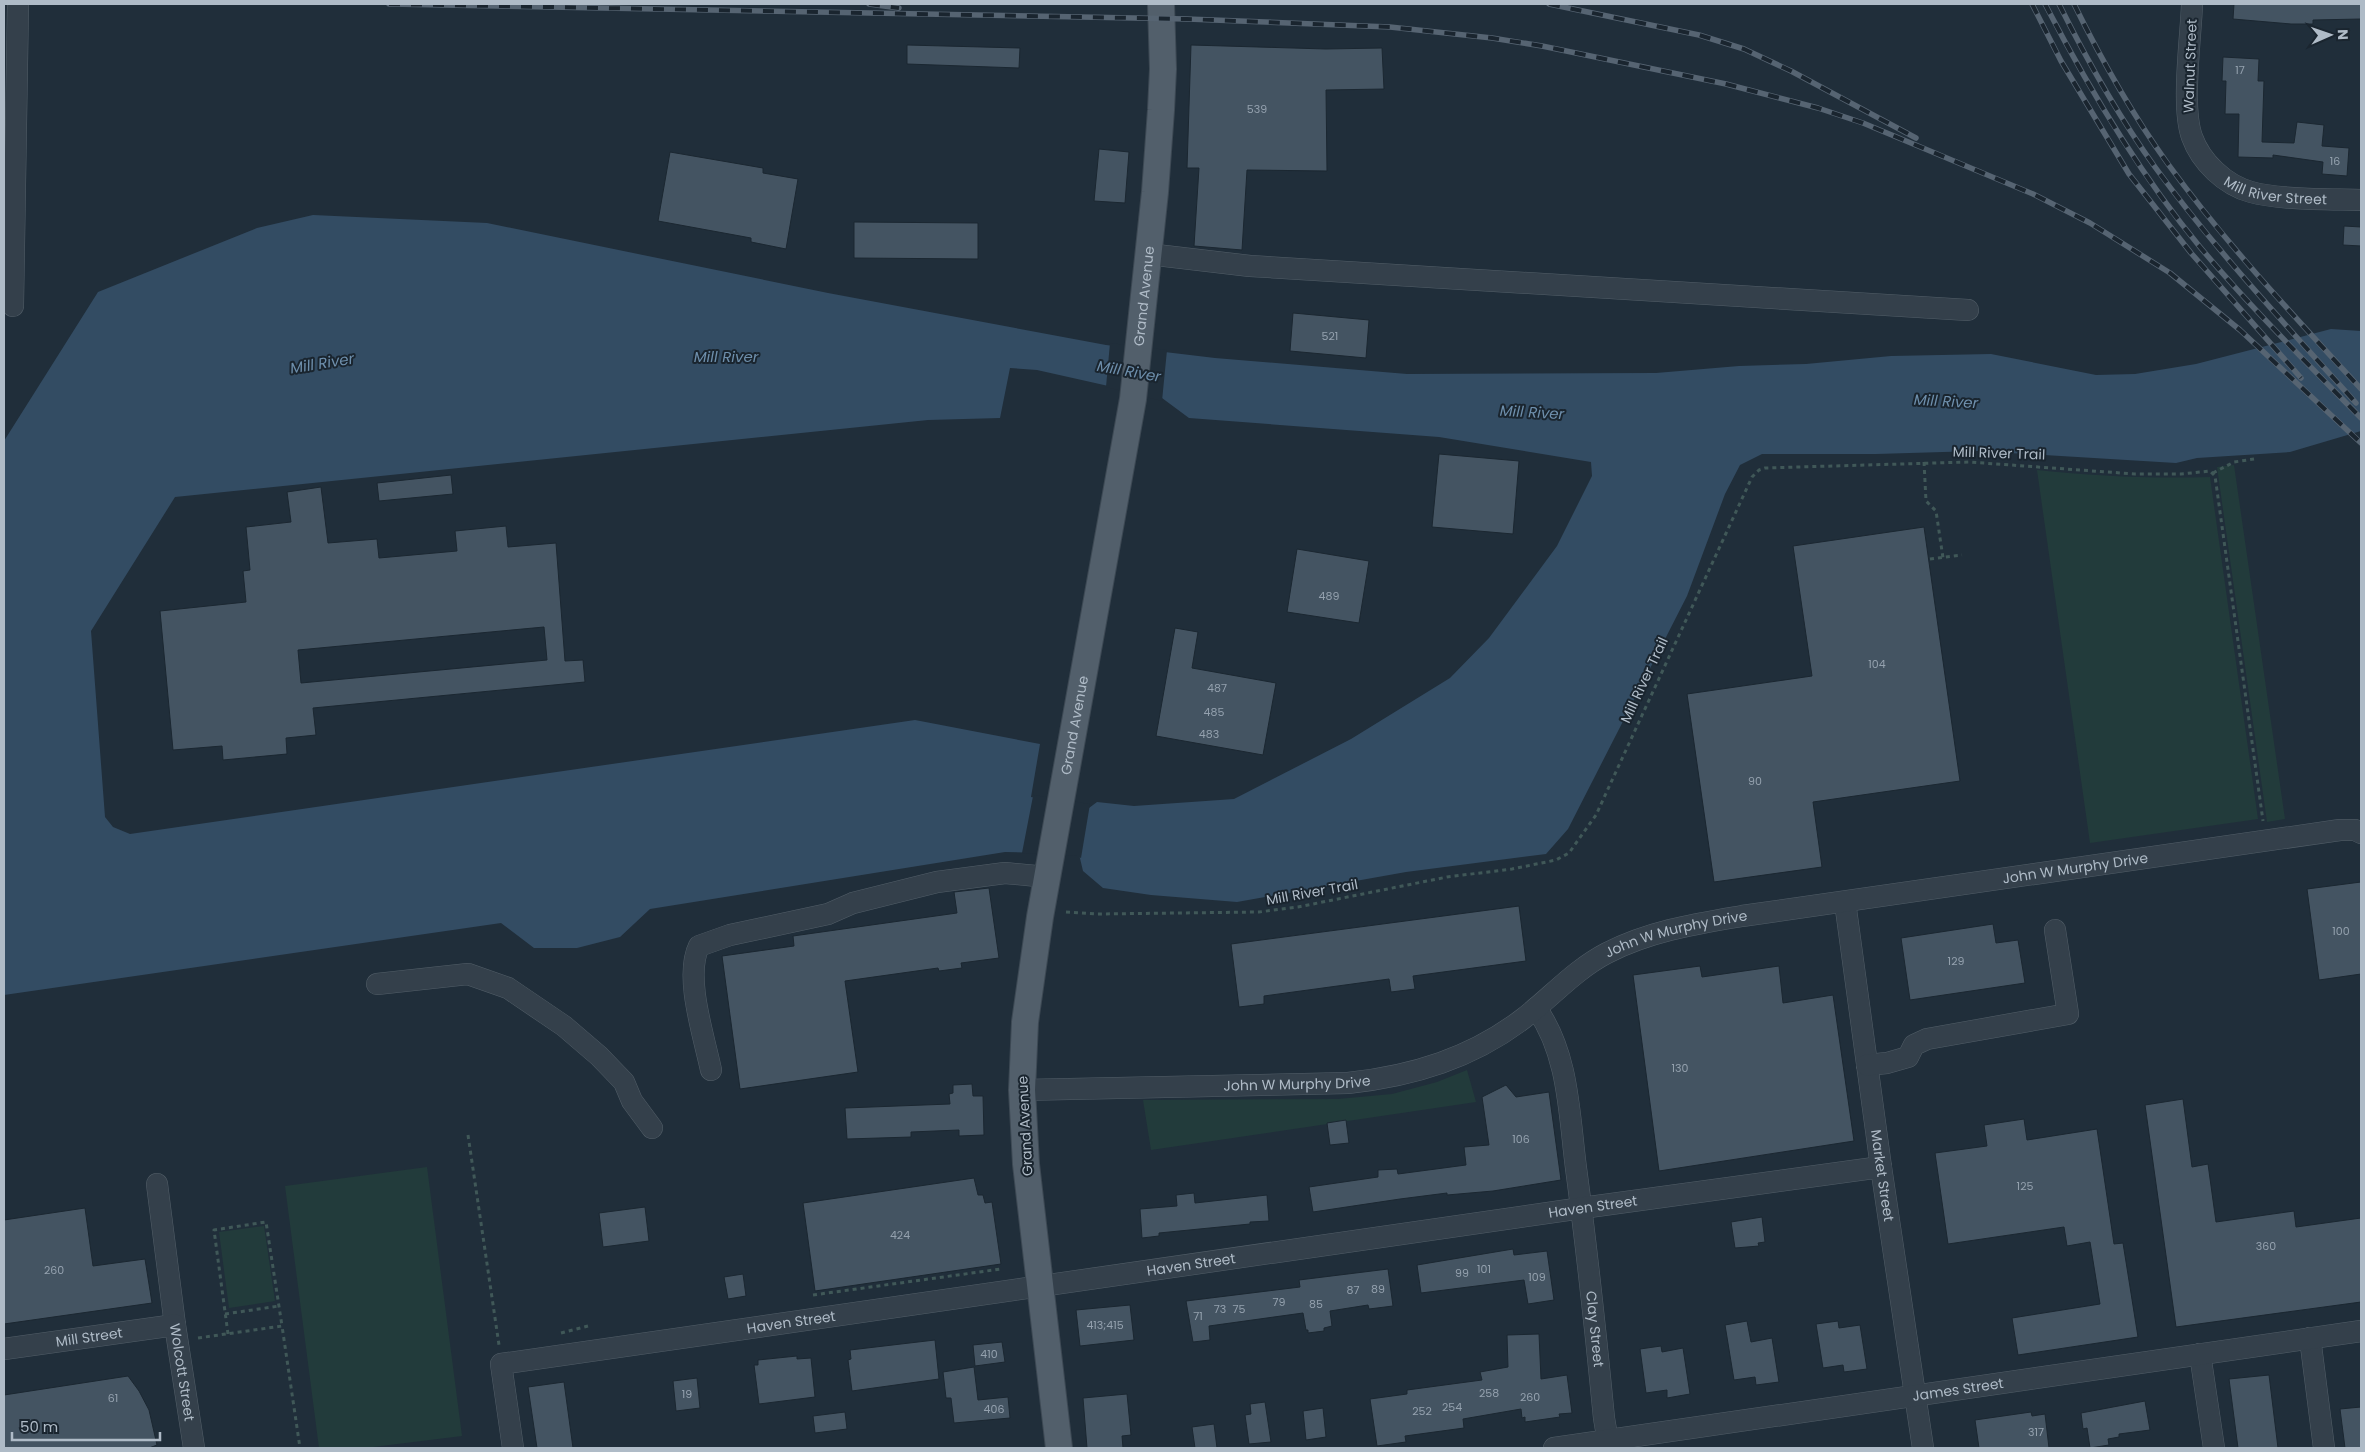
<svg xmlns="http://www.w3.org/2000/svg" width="2365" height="1452" font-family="Poppins,sans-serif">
  <rect width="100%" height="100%" fill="#202e3a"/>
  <path fill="#223b3b" d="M2234 465 2285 819 2267 822 2217 467Z
    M2037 470C2095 476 2151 479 2210 477L2258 819 2090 843Z
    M1467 1070 1476 1102 1151 1150 1143 1100 1338 1099 1392 1094 1437 1082Z
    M427 1167 462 1436 365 1448H319L285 1186Z
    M264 1226 275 1301 229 1308 219 1232Z"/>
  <path fill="#334c63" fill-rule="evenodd" d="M313 215 487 223 828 293 1106 345 1215 358 1407 374 1656 373 1739 366 1806 364 1891 356 1991 354 2096 375 2135 374 2196 364 2331 329 2361 331V431L2290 452 2197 458 2176 463 1977 451 1876 454H1762L1740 465 1725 494 1687 596 1568 829 1546 854 1406 872 1237 902 1151 895 1103 888 1083 871 1079 854 1005 852 650 909 620 937 577 948H534L501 923 4 995V441L98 292 257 228ZM1010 368 1037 370 1162 398 1189 418 1439 437 1591 462 1592 476 1557 546 1489 638 1450 678 1351 739 1234 799 1134 806 1097 802 1089 808 1031 797 1040 744 915 720 130 834 113 827 105 817 91 631 175 497 928 420 1000 418Z"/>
  <path fill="#202e3a" d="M1110 343 1167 350 1162 401 1106 387Z
    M1034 791V795L1090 804 1081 858 1077 856 1022 853Z"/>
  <path fill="#445462" stroke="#1b2731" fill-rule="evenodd" d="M2234 4H2361V19L2313 20V24H2291L2233 19Z
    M907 45 1020 48 1019 68 907 64Z
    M1191 45 1326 49 1382 48 1384 89 1326 90 1327 171 1247 170 1242 250 1194 246 1199 168H1187Z
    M2223 57 2259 59 2258 81H2264L2262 142 2294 143 2297 122 2324 125 2322 146 2349 148 2347 176 2322 174 2323 162 2273 155V158L2238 157 2239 114H2225L2226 81H2222Z
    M1099 149 1129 152 1125 203 1094 201Z
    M670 152 763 168V173L798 179 786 249 751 242V238L658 221Z
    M854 222 978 223V259L854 258Z
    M2344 226 2361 227V246L2343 245Z
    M1293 313 1369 320 1366 358 1290 351Z
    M1439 454 1519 461 1513 534 1432 527Z
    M451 475 453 494 379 501 377 483Z
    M321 487 328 543 377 539 379 558 457 551 455 531 506 526 508 547 556 543 565 661 583 660 585 682 313 708 316 735 286 738 287 754 223 760 222 746 173 750 160 611 246 602 243 571 250 570 246 527 291 522 287 492ZM544 627 547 660 301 683 298 650Z
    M1924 527 1960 781 1813 802 1822 867 1714 882 1687 694 1812 676 1793 546Z
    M1297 549 1369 561 1359 623 1287 612Z
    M1175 628 1198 632 1192 668 1276 683 1263 755 1156 736Z
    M2361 882V974L2319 980 2307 889Z
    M989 888 999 958 961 963 962 968 939 971 938 968 845 981 858 1072 740 1089 722 956 794 946 793 936 957 913 954 892Z
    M1519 906 1526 961 1413 976 1415 989 1391 992 1389 979 1264 996V1004L1239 1007 1231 944Z
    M1993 924 1996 943 2018 940 2025 983 1910 1000 1901 938Z
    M1700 966 1702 977 1779 966 1783 1003 1833 995 1854 1141 1659 1171 1633 975Z
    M972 1084 973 1096H983L984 1135 959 1136V1130L911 1132V1137L847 1139 845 1108 950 1104 949 1094 953 1093V1085Z
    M1506 1085 1516 1097 1549 1092 1561 1180 1493 1191 1447 1195V1193L1400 1199 1313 1212 1309 1187 1378 1177V1170L1397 1169 1398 1174 1466 1165 1464 1147 1489 1145 1482 1097Z
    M2183 1099 2192 1167 2208 1164 2216 1222 2294 1211 2296 1227 2361 1218V1302L2176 1327 2145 1105Z
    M2024 1119 2027 1140 2097 1129 2114 1244 2123 1243 2138 1337 2018 1355 2012 1318 2100 1304 2090 1242 2067 1246 2064 1227 1948 1244 1935 1153 1987 1146 1984 1125Z
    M1346 1120 1349 1143 1330 1145 1327 1123Z
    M974 1178 978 1195H983L985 1203 992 1202 1001 1264 815 1291 803 1203Z
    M1194 1193 1195 1203 1267 1195 1269 1221 1250 1222V1224L1159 1233V1236L1142 1238 1140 1209 1177 1206 1176 1195Z
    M645 1207 649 1241 603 1247 599 1213Z
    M85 1208 93 1266 145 1259 152 1303 4 1324V1220Z
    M1762 1217 1765 1242 1758 1243 1759 1246 1735 1248 1731 1222Z
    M1513 1249 1514 1255 1547 1251 1554 1300 1528 1304 1524 1280 1421 1293 1417 1265Z
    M1388 1269 1393 1306 1369 1309 1368 1305 1330 1311 1332 1326 1324 1328V1331L1308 1333V1330H1306L1303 1313 1209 1326 1210 1340 1193 1342 1186 1301 1300 1287 1299 1280Z
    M743 1274 746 1296 728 1299 724 1277Z
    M1130 1305 1134 1340 1080 1346 1076 1310Z
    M1747 1321 1751 1342 1772 1338 1779 1382 1756 1385 1755 1377 1734 1380 1725 1325Z
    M1838 1321 1839 1328 1860 1325 1867 1369 1844 1372 1843 1365 1823 1368 1816 1324Z
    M1539 1334 1541 1379 1567 1375 1572 1413 1559 1414 1560 1417 1525 1422V1417L1522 1418 1521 1409 1463 1419 1464 1428 1405 1436 1406 1442 1377 1446 1370 1399 1407 1394V1390L1482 1380 1480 1372 1508 1367 1507 1335Z
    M935 1340 939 1379 852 1391 848 1360 851 1359 850 1350Z
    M1002 1342 1005 1362 975 1366 973 1345Z
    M1661 1346 1662 1352 1683 1348 1690 1394 1667 1398V1390L1646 1393 1640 1349Z
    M797 1356V1359L811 1358 815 1397 759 1404 754 1365H758V1360Z
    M974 1367 978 1400 1008 1397 1010 1418 954 1423 951 1398H946L943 1372Z
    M2269 1375 2278 1448H2238L2229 1379Z
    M128 1376 139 1391 149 1410 157 1445 149 1448H4V1395Z
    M697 1378 700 1408 676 1411 673 1381Z
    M564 1382 573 1448H537L528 1387Z
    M1127 1394 1131 1435 1122 1436 1123 1448H1087L1083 1398Z
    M2145 1401 2150 1430 2119 1434V1437L2108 1439 2109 1445 2090 1448 2087 1428 2083 1429 2081 1413Z
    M1265 1402 1271 1442 1249 1444 1245 1415 1251 1414 1250 1404Z
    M2361 1407V1448H2345L2340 1409Z
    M1323 1408 1326 1437 1306 1440 1303 1411Z
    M845 1412 847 1429 815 1433 813 1416Z
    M2031 1412 2032 1416 2045 1414 2049 1448H1979L1975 1420Z
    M1214 1424 1217 1448H1195L1192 1427Z"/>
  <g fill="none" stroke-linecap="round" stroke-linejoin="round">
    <g stroke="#525e68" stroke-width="22">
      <g id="minor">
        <path id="s1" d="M2192 4C2191 37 2181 107 2192 137 2201 162 2225 185 2251 192 2280 200 2330 199 2361 200"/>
        <path d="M1148 254 1250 266 1968 310"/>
        <path d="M13 306 18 4"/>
        <path id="s2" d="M1845 902 1881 1167 1923 1448"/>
        <path d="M377 984 468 974 508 988 564 1026 599 1056 624 1082 632 1101 652 1128"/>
        <path id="s3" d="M1536 1008C1569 1054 1569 1114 1576 1168 1587 1251 1596 1335 1604 1418L1609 1448"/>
        <path d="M1867 1065 1887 1063 1908 1057 1914 1045 1927 1039 2068 1014 2055 930"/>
        <path d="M711 1070C704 1036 684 977 699 946L730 935 828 914 853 903 937 882 1005 873 1047 877"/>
        <path id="s4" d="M1022 1090 1348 1083C1413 1076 1472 1058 1524 1018 1552 996 1576 969 1607 953 1650 931 1695 924 1742 916L2340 830H2355L2361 833"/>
        <path id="s5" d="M157 1184 175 1325 194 1448"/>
        <path d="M2310 1338 2324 1448"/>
        <path id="s6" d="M4 1349 175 1325"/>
        <path d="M2200 1354 2214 1448"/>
        <path id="s7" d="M513 1448 501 1364 1582 1208 1881 1167"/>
        <path id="s8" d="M1554 1448 2361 1331"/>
      </g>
    </g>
    <g stroke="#3d4954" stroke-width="28">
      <g id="major">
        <path id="s9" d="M1059 1448 1026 1164 1022 1090 1025 1022 1040 917 1133 399 1155 192 1161 110 1163 69 1161 4"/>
      </g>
    </g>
    <path stroke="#405858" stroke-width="3" stroke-dasharray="4 4" stroke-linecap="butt" d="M1924 462 1926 501 1936 511 1943 558
      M2213 473 2234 462 2254 459
      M1930 559 1962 555
      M1066 912 1097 914 1259 912 1298 907 1447 877 1512 869 1556 860 1569 853 1596 815 1752 477 1759 470 1765 468 1969 462 2135 474H2181L2210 471 2215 476 2263 821
      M468 1135 499 1345
      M813 1295 1001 1269
      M225 1314 279 1306
      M561 1333 588 1326
      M228 1334 214 1230 266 1222 282 1326
      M198 1338 282 1326 300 1448"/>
    <use href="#minor" stroke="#34404b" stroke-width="21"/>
    <use href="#major" stroke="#525f6b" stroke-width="26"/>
    <g stroke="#566472" stroke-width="5.5">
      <path id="rail" d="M389 4 1187 19 1390 27 1492 38 1542 46 1726 84 1818 108 1863 123 2033 194 2090 223 2170 273 2240 330 2361 443
        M869 4 899 8
        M1549 4 1699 35 1744 49 1791 71 1916 138
        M2032 4 2061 61 2129 174 2191 253 2301 378
        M2045 4C2089 89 2139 173 2200 247 2250 307 2306 362 2361 418
        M2059 4C2087 60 2118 116 2155 167 2216 251 2287 326 2356 403
        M2074 4C2101 59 2132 114 2168 164 2226 244 2294 316 2361 389"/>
    </g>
    <use href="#rail" stroke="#1a252f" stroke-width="4" stroke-dasharray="11" stroke-linecap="butt"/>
  </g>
  <g text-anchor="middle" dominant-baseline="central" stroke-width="4" stroke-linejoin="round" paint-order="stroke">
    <g font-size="11" fill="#94a1ae">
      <text x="2240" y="70">17</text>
      <text x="1257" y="109">539</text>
      <text x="2335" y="161">16</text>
      <text x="1330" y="336">521</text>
      <text x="1329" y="596">489</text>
      <text x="1877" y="664">104</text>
      <text x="1217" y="688">487</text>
      <text x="1214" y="712">485</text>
      <text x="1209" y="734">483</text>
      <text x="1755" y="781">90</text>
      <text x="2341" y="931">100</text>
      <text x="1956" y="961">129</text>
      <text x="1680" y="1068">130</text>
      <text x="1521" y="1139">106</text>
      <text x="2025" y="1186">125</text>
      <text x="900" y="1235">424</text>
      <text x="2266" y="1246">360</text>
      <text x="1484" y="1269">101</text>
      <text x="54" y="1270">260</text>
      <text x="1462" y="1273">99</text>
      <text x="1537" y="1277">109</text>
      <text x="1378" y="1289">89</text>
      <text x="1353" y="1290">87</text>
      <text x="1279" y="1302">79</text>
      <text x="1316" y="1304">85</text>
      <text x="1220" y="1309">73</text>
      <text x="1239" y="1309">75</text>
      <text x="1198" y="1316">71</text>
      <text x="1105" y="1325">413;415</text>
      <text x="989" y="1354">410</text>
      <text x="1489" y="1393">258</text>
      <text x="687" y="1394">19</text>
      <text x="1530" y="1397">260</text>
      <text x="113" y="1398">61</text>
      <text x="1452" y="1407">254</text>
      <text x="994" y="1409">406</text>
      <text x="1422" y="1411">252</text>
      <text x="2036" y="1432">317</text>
    </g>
    <g font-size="14" fill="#afbbc7" stroke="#1a252f">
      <text transform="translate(2190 66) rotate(-88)">Walnut Street</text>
      <text stroke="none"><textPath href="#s1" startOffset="241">Mill River Street</textPath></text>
      <text stroke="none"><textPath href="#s9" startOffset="1164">Grand Avenue</textPath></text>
      <text transform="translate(1999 453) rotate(2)">Mill River Trail</text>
      <text transform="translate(1644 680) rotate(-65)">Mill River Trail</text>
      <text stroke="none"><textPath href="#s9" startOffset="729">Grand Avenue</textPath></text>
      <text stroke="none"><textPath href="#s4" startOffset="1099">John W Murphy Drive</textPath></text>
      <text transform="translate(1312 892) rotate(-10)">Mill River Trail</text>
      <text stroke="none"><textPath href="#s4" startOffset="694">John W Murphy Drive</textPath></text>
      <text stroke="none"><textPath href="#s4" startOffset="275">John W Murphy Drive</textPath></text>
      <text transform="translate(1025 1126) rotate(-93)">Grand Avenue</text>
      <text stroke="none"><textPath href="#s2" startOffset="276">Market Street</textPath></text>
      <text stroke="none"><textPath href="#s7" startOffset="1188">Haven Street</textPath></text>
      <text stroke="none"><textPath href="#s7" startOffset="782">Haven Street</textPath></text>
      <text stroke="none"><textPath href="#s7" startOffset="378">Haven Street</textPath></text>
      <text stroke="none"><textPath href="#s3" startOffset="329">Clay Street</textPath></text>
      <text stroke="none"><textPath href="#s6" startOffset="86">Mill Street</textPath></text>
      <text stroke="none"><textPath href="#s5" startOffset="190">Wolcott Street</textPath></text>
      <text stroke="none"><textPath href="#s8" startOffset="408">James Street</textPath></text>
    </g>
    <g font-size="15" font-style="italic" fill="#6e8fac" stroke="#1a252f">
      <text x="726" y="356">Mill River</text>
      <text transform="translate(322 363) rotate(-9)">Mill River</text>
      <text transform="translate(1129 371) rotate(10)">Mill River</text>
      <text transform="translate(1946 401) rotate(3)">Mill River</text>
      <text transform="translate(1532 412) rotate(3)">Mill River</text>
    </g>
  </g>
  <rect width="2365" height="1452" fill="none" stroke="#afbbc7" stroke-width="10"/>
  <g transform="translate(2330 35) rotate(88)" stroke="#1a252f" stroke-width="4" paint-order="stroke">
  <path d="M0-4L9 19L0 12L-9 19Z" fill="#afbbc7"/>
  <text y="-8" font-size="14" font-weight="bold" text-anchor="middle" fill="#afbbc7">N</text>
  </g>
  <path d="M12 1432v8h148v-8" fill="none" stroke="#afbbc7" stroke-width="2.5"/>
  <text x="20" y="1432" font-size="15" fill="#afbbc7" stroke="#1a252f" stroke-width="4" paint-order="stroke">50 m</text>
</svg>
